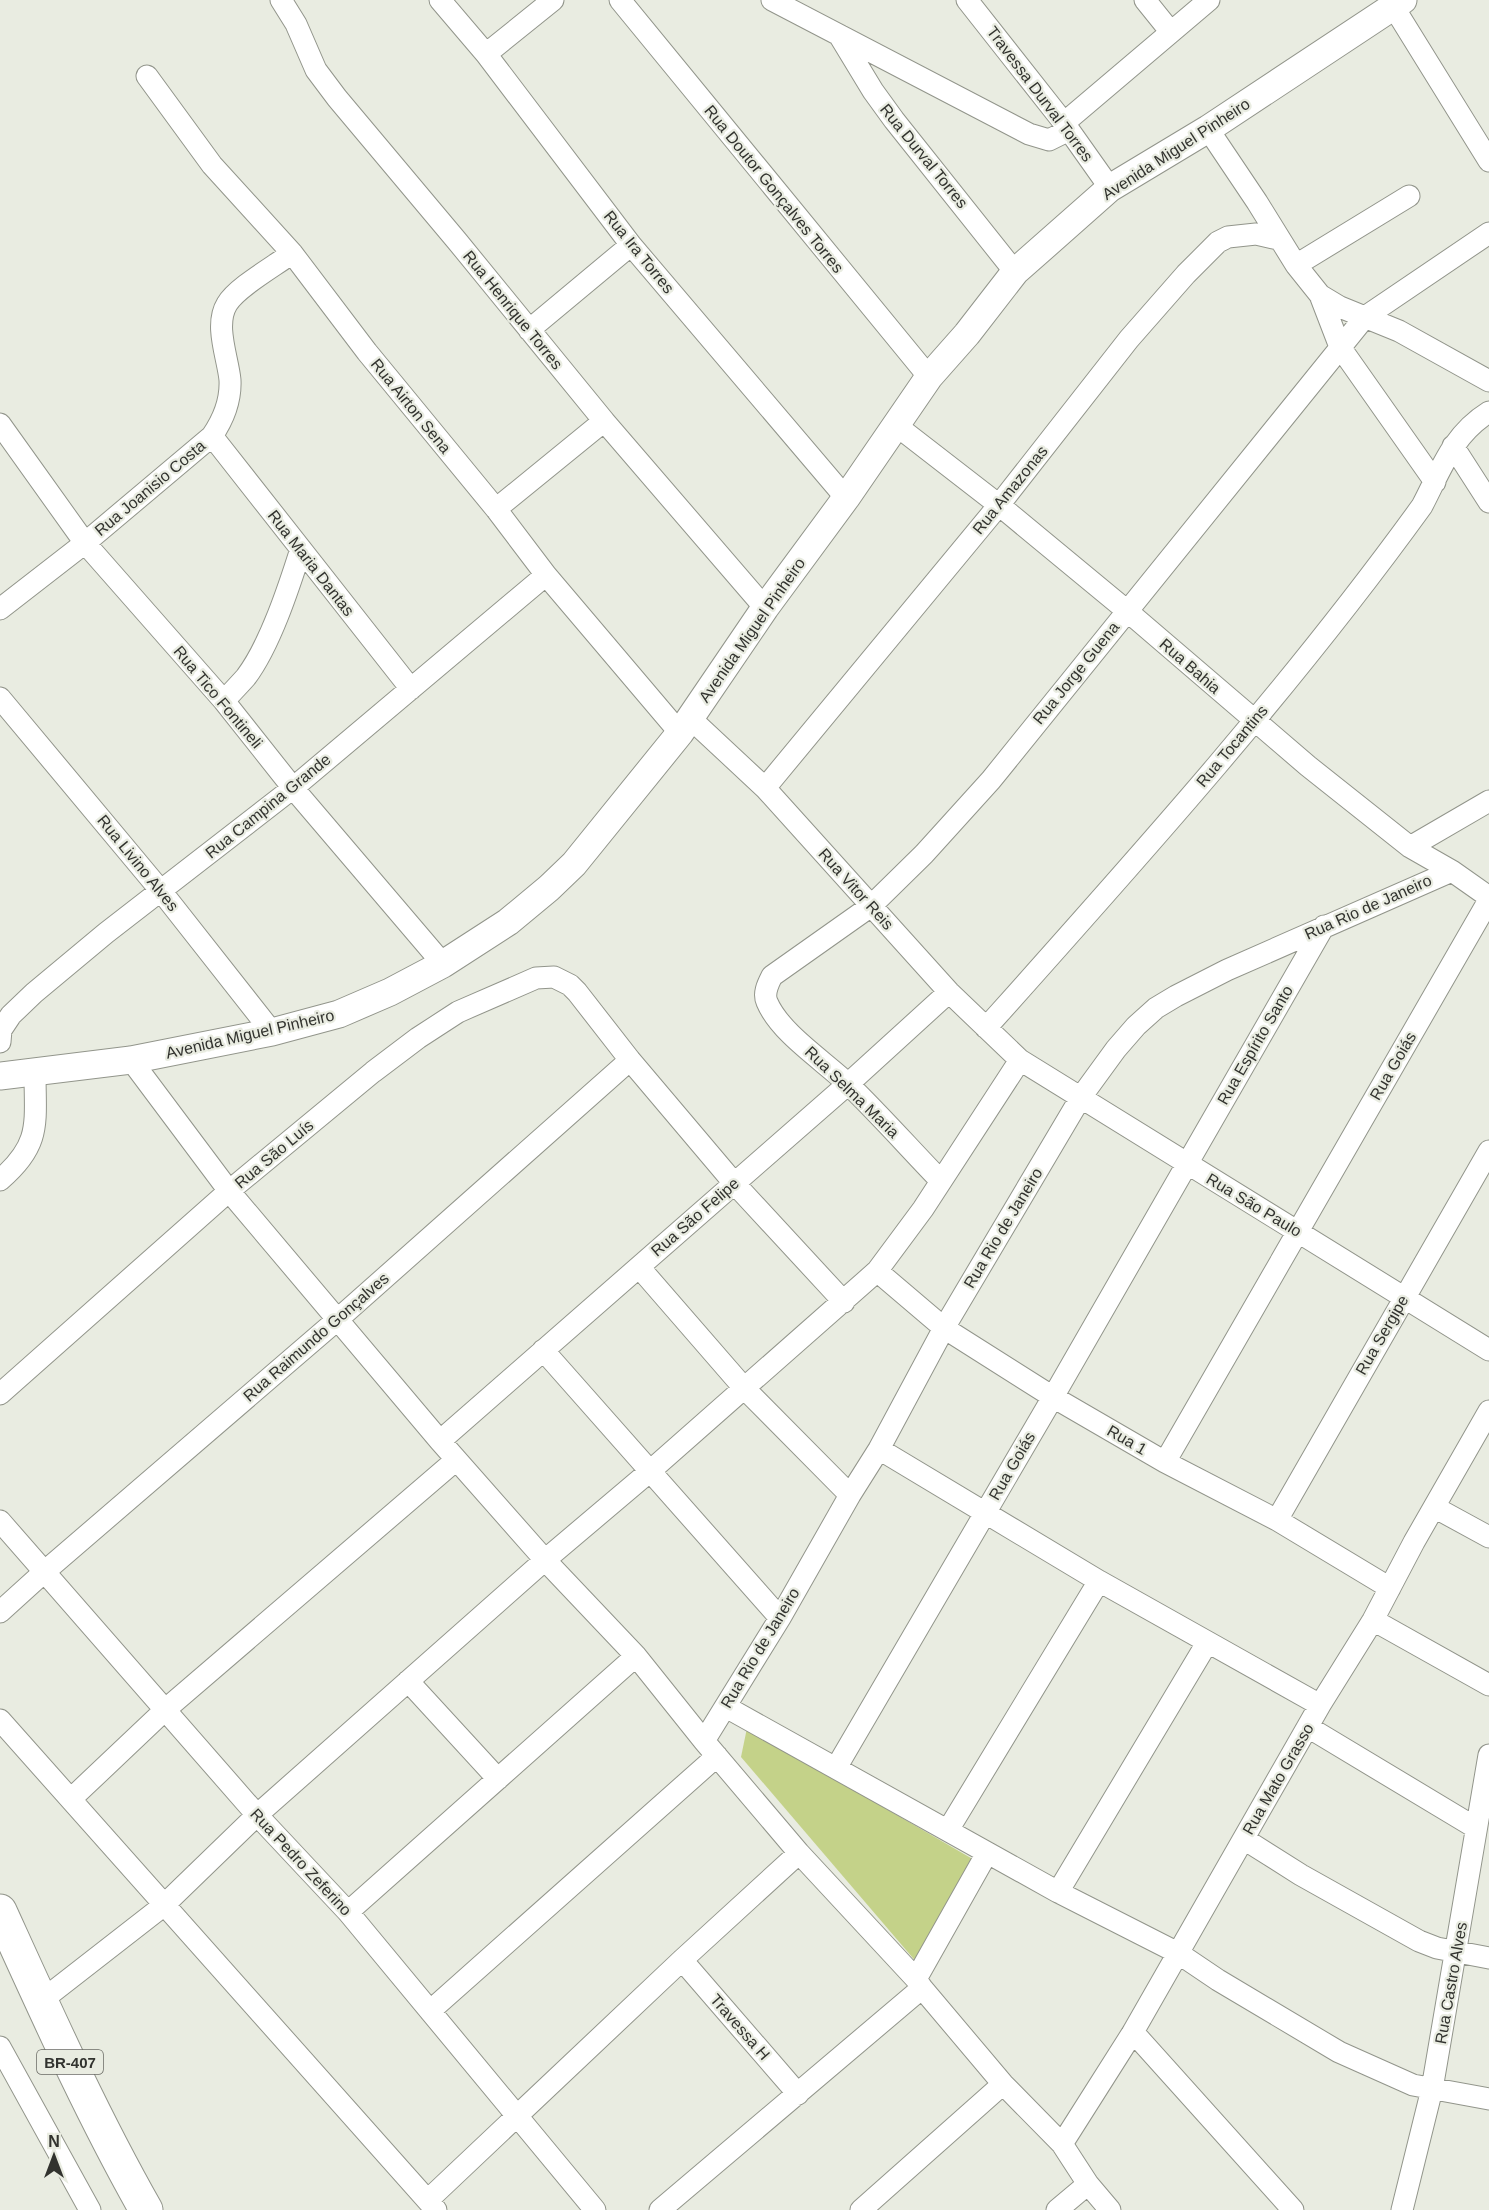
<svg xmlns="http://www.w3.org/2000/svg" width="1489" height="2210" font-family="Arial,sans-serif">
  <rect width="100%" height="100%" fill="#e9ece1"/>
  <path fill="#c4d289" d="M747 1728 976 1861 918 1964 741 1757Z"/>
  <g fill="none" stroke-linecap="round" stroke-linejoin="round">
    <g stroke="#92958b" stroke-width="23">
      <path id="minor" d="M281 0 296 24 316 70 337 98 457 241 604 421 765 608
        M440 0 486 54 631 245 846 498
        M620 0 929 377
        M772 0 1029 134 1049 140 1069 130
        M967 0 1064 123 1110 188
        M1145 0 1170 31
        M1393 6 1489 161
        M839 35 873 91 894 120 1015 272
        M486 54 553 0
        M147 76 212 165 292 253 367 352 496 509 546 575 680 733
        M1064 123 1209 0
        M1208 129 1257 202 1296 265 1320 295 1340 307 1399 331 1489 381
        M1296 265 1409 196
        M1320 295 1340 347 1435 482
        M529 330 631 245
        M0 424 85 543 224 701 293 788 443 964
        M897 426 999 505 1126 610 1308 766 1410 847 1452 871 1489 897
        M212 436 411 689
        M1453 446 1489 502
        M496 509 604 421
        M0 609 85 543 212 436C223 420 231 401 230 380 228 358 214 325 227 304 237 287 275 266 292 253
        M0 698 161 891 272 1032
        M224 701C231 693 239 685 246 677 270 645 289 587 301 549
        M691 719 765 788 949 992 1020 1060 1489 1350
        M765 788 999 505 1129 339 1186 274 1218 242 1228 237 1256 234 1278 239
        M1410 847 1489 801
        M986 1028C1137 859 1289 690 1422 506 1441 470 1452 435 1489 412
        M0 1042 1 1030 11 1015 34 993 106 933 293 788 546 575
        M131 1060 229 1191 440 1441 545 1560 636 1656 704 1741 799 1853 916 1979 922 1988 1003 2084 1062 2144 1088 2184 1110 2210
        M0 1180C42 1144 35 1123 35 1073
        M941 1181C910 1149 880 1115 848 1084 824 1061 780 1033 767 1002 763 993 768 984 772 976L871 906 924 854 991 780 1365 317 1489 233
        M639 1267 744 1388 850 1495
        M877 1271 944 1328 1053 1397 1165 1462 1277 1520 1390 1588
        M543 1350 780 1618
        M0 1394 229 1191 373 1072 418 1038 458 1012 536 978 554 977 570 985 577 992 630 1060 734 1183 844 1302
        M440 1441 848 1084 949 992
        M879 1449 1099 1581 1320 1705
        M1165 1462 1489 900
        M1434 1507 1489 1537
        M1277 1520 1489 1151
        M0 1521 257 1815 348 1912 595 2210
        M0 1612 43 1573 337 1320 630 1060
        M1373 1620 1489 1685
        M408 1681 498 1779
        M726 1707 1058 1892 1178 1953 1218 1980 1339 2052 1413 2085 1489 2099
        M0 1720 436 2210
        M1308 1727 1476 1828
        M704 1741 780 1618 850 1495 879 1449 944 1328 1081 1097 1116 1049 1136 1026 1156 1008 1176 996 1227 970 1452 871
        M836 1768 1053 1397 1324 926
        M71 1799 166 1709 456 1460
        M948 1830 1099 1581
        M1244 1839 1301 1875 1419 1941 1437 1948 1489 1958
        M1058 1892 1207 1643
        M348 1912 636 1656
        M682 1960 798 2094
        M916 1979 987 1853
        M41 2001 163 1906 257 1815 545 1560 649 1472 877 1271 923 1209 1020 1060
        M430 2011 717 1756
        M1133 2032 1293 2210
        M0 2047 90 2210
        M1062 2144 1133 2032 1320 1705 1373 1620 1414 1542 1489 1411
        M428 2200 682 1960 799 1853
        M660 2210 922 1988
        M861 2210 1003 2084
        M1057 2210 1088 2184
        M1402 2210 1432 2089 1489 1755"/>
    </g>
    <g stroke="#92958b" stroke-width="29">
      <path id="tertiary" d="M0 1076 131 1060 272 1032 339 1014 390 992 443 964 508 922 549 888 574 864 680 733 765 608 846 498 929 377 967 334 1015 272 1110 188 1208 129 1403 0"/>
    </g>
    <g stroke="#92958b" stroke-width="35">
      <path id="trunk" d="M0 1911C46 2012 91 2113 146 2210"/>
    </g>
    <use href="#minor" stroke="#fff" stroke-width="21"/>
    <use href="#tertiary" stroke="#fff" stroke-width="27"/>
    <use href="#trunk" stroke="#fff" stroke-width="33"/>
  </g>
  <g text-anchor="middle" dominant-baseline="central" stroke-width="4.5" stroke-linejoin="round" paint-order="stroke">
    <rect fill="#e9ece1" stroke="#696a64" stroke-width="1.5" x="37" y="2050" width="66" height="24" rx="4.5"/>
    <g font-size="15" font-weight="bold" fill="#32332f">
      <text x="70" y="2062">BR-407</text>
    </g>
    <g font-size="16" fill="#32332f" stroke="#e9ece1">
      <text transform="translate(1040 94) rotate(53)">Travessa Durval Torres</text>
      <text transform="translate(1176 149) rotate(-33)">Avenida Miguel Pinheiro</text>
      <text transform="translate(924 156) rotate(51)">Rua Durval Torres</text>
      <text transform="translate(774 189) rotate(51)">Rua Doutor Gonçalves Torres</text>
      <text transform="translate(639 252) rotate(51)">Rua Ira Torres</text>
      <text transform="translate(513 310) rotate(51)">Rua Henrique Torres</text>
      <text transform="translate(411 406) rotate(51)">Rua Airton Sena</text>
      <text transform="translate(150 488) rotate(-40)">Rua Joanisio Costa</text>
      <text transform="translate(1010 490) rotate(-51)">Rua Amazonas</text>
      <text transform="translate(311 563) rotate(52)">Rua Maria Dantas</text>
      <text transform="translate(752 630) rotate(-55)">Avenida Miguel Pinheiro</text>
      <text transform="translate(1190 666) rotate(41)">Rua Bahia</text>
      <text transform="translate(1076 673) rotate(-51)">Rua Jorge Guena</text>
      <text transform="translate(218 697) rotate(50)">Rua Tico Fontineli</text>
      <text transform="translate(1232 746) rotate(-50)">Rua Tocantins</text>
      <text transform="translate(268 806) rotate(-39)">Rua Campina Grande</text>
      <text transform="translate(138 863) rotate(51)">Rua Livino Alves</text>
      <text transform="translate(856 889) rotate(48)">Rua Vitor Reis</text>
      <text transform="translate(1368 907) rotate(-24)">Rua Rio de Janeiro</text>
      <text transform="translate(250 1034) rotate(-13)">Avenida Miguel Pinheiro</text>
      <text transform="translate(1255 1045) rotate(-60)">Rua Espírito Santo</text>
      <text transform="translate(1393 1066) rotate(-60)">Rua Goiás</text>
      <text transform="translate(852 1092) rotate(44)">Rua Selma Maria</text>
      <text transform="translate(274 1154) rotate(-40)">Rua São Luís</text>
      <text transform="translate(1254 1205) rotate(31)">Rua São Paulo</text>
      <text transform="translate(695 1217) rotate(-41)">Rua São Felipe</text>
      <text transform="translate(1003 1228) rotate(-59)">Rua Rio de Janeiro</text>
      <text transform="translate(1382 1335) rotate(-60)">Rua Sergipe</text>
      <text transform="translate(316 1337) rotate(-41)">Rua Raimundo Gonçalves</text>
      <text transform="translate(1127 1440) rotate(30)">Rua 1</text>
      <text transform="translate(1012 1466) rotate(-60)">Rua Goiás</text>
      <text transform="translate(760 1648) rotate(-59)">Rua Rio de Janeiro</text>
      <text transform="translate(1278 1779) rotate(-60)">Rua Mato Grasso</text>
      <text transform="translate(301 1862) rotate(47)">Rua Pedro Zeferino</text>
      <text transform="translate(1451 1983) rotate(-80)">Rua Castro Alves</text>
      <text transform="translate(740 2027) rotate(49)">Travessa H</text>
    </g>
  </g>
  <g transform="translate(54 2156)" stroke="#e9ece1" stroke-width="4.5" paint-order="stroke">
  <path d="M0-4.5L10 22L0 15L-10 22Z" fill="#32332f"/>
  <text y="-9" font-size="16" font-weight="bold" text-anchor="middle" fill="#32332f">N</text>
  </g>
</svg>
